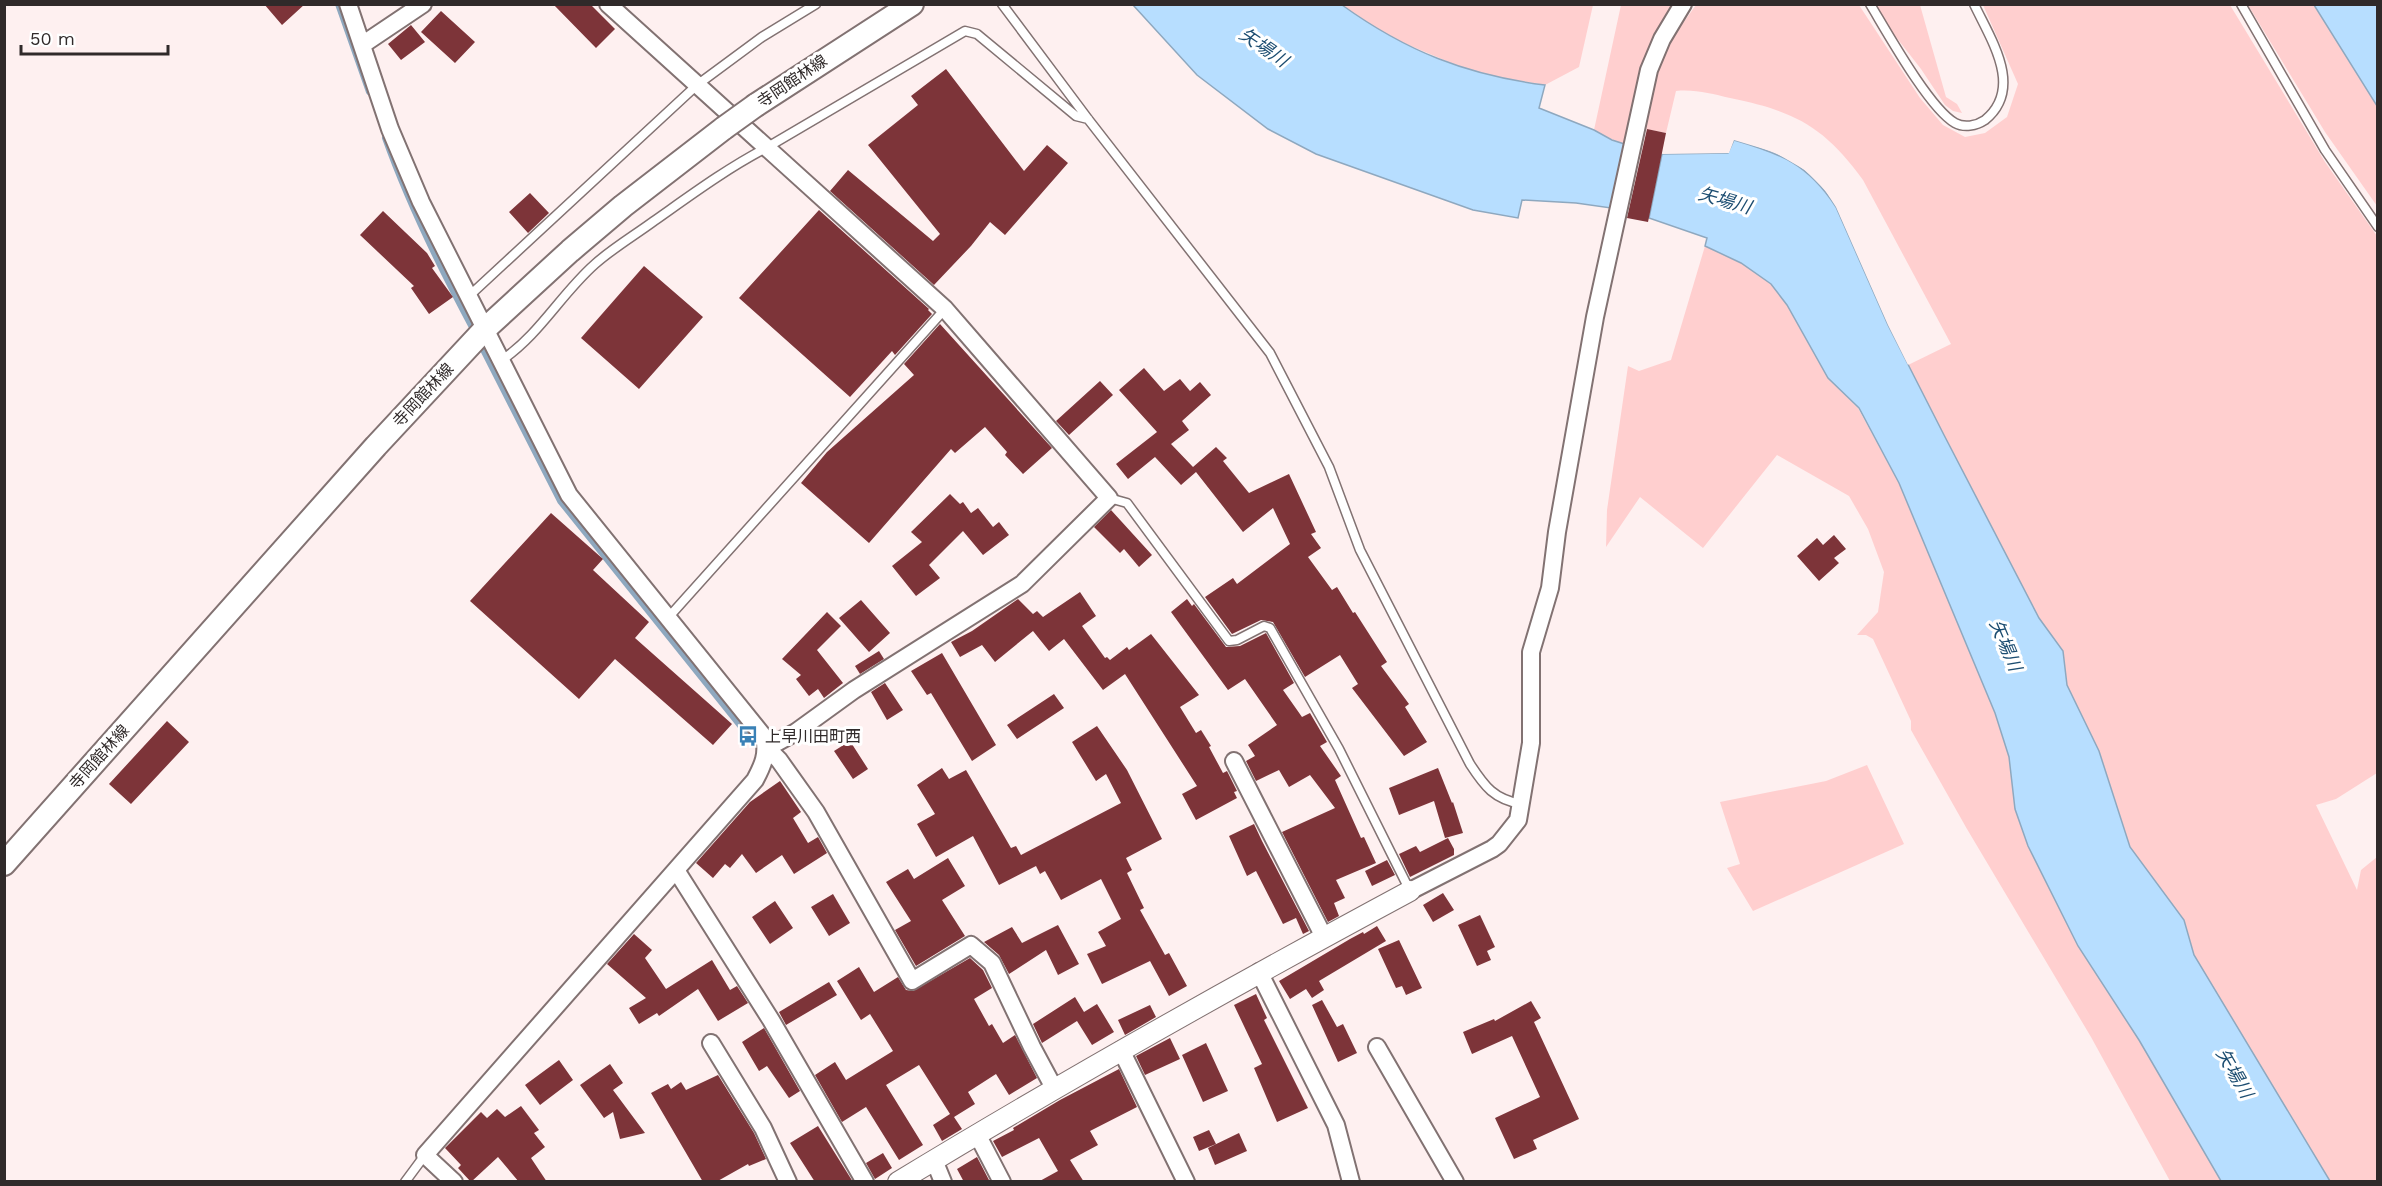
<svg xmlns="http://www.w3.org/2000/svg" width="2382" height="1186" font-family="'Work Sans','Noto Sans JP',sans-serif">
  <rect width="100%" height="100%" fill="#fef0f0"/>
  <path fill="#ffcfcf" d="M1342 5H1593L1579 67 1545 85 1475 73 1399 41 1368 24Z
    M1621 5H1674L1643 63 1623 145 1594 130Z
    M1696 5H1859L1920 98 1943 125 1965 137 1985 133 2007 117 2018 84 1983 5H2230L2325 162 2377 236V773L2336 799 2316 805 2357 890 2361 870 2377 857V1181H2330L2194 955 2184 920 2130 847 2099 751 2067 685 2063 651 2039 618 1908 365 1951 344 1863 180C1824 126 1794 111 1730 98 1712 94 1695 89 1676 91L1666 133 1641 128 1660 62 1670 41Z
    M1871 5H1920L1946 97 1957 104 1962 113 1953 111 1945 105 1921 69Z
    M2248 5H2314L2377 106V206L2325 132Z
    M1705 246 1741 263 1771 284 1787 305 1828 378 1858 408 1899 483 1995 713 2009 757 2015 809 2028 846 2078 946 2139 1040 2221 1181H2170L2091 1037 1967 829 1911 730V721L1873 639 1866 635H1857L1878 612 1884 572 1868 529 1849 496 1777 455 1703 548 1640 497 1606 547 1607 510 1628 366 1639 371 1671 360Z
    M1867 765 1904 844 1753 911 1727 868 1740 864 1720 802 1826 781Z"/>
  <path fill="#b7deff" stroke="#8ea8bf" stroke-width="1.5" d="M1133 5H1342C1406 51 1466 75 1545 85L1539 108 1594 130 1612 140 1637 148 1611 208 1576 203 1522 200 1518 218 1473 210 1316 154 1268 129 1197 75Z
    M2314 5H2377V106Z
    M1734 140C1782 154 1808 164 1836 207L1888 325 1944 435 2039 618 2063 651 2067 685 2099 751 2130 847 2184 920 2194 955 2330 1181H2221L2139 1040 2078 946 2028 846 2015 809 2009 757 1995 713 1899 483 1859 408 1828 378 1787 305 1771 284 1741 263 1705 246 1707 238 1649 218 1662 154 1728 153Z"/>
  <path fill="#fef0f0" d="M1734 137 1776 149 1807 168 1828 189 1839 206 1890 324 1910 363 1908 365 1888 325 1836 207 1825 190 1805 170 1774 152 1734 140 1729 153 1662 154 1663 151 1727 150 1731 139Z"/>
  <g fill="none" stroke-linecap="round" stroke-linejoin="round">
    <path stroke="#8ea8bf" stroke-width="6" d="M338 4 369 92
      M385 138C409 205 441 270 475 333
      M479 342 560 501 754 743"/>
  </g>
  <path fill="#7d3439" d="M264 4H305L282 25Z
    M553 4H590L615 29 596 48Z
    M441 11 475 42 455 63 421 32Z
    M411 25 425 42 401 60 388 44Z
    M946 69 1024 171 1047 145 1068 163 1005 235 990 222 971 246 934 285 830 191 848 170 933 241 940 234 868 145 918 105 911 96Z
    M1647 129 1666 133 1648 222 1627 218Z
    M530 193 549 213 528 233 509 212Z
    M819 210 929 309 928 310 932 314 895 355 892 351 850 397 739 298Z
    M383 211 427 253 435 266 432 268 453 297 429 314 411 288 414 286 360 235Z
    M644 266 703 317 639 389 581 338Z
    M940 324 1052 448 1023 474 1005 455 1007 452 985 427 955 453 951 449 869 543 801 483 827 452 914 375 904 364Z
    M1144 368 1164 391 1180 379 1190 391 1200 382 1211 395 1182 421 1189 430 1171 444 1193 467 1216 447 1227 458 1223 461 1249 493 1289 474 1316 532 1311 534 1321 548 1308 557 1332 590 1337 587 1353 613 1355 612 1387 662 1381 666 1409 704 1405 707 1427 742 1404 756 1352 688 1358 684 1340 655 1305 677 1273 622 1261 620 1232 634 1205 597 1233 578 1237 584 1290 544 1273 508 1243 532 1196 472 1181 485 1155 457 1128 479 1116 464 1157 432 1119 390Z
    M1100 381 1113 395 1069 435 1056 421Z
    M950 494 960 504 963 502 971 513 978 508 993 527 999 522 1009 535 983 555 963 531 929 565 940 578 916 596 892 566 922 542 911 532Z
    M1111 510 1152 555 1139 567 1124 549 1120 553 1094 527Z
    M551 513 603 559 593 570 649 622 635 638 732 724 713 745 615 659 579 699 470 601Z
    M1834 535 1846 549 1834 558 1839 563 1819 581 1797 556 1817 538 1823 545Z
    M1080 592 1096 616 1082 626 1105 658 1107 657 1110 660 1127 647 1129 650 1151 634 1199 695 1180 707 1196 733 1201 730 1211 746 1209 747 1223 773 1227 771 1237 791 1234 792 1237 798 1196 820 1182 794 1197 786 1125 674 1103 690 1064 639 1049 651 1033 631 995 662 982 645 960 657 951 642 972 631 1018 599 1033 614 1037 611 1043 617Z
    M1187 599 1192 606 1194 604 1226 647 1240 646 1266 633 1294 683 1283 690 1302 717 1310 713 1327 742 1320 746 1341 776 1335 780 1361 838 1364 837 1376 863 1336 880 1345 898 1334 903 1339 916 1328 922 1282 832 1335 808 1310 775 1289 787 1279 770 1256 781 1246 761 1255 756 1248 745 1277 725 1245 679 1228 690 1171 612Z
    M861 600 890 633 869 652 839 618Z
    M827 612 841 626 817 650 843 683 824 698 818 689 809 696 796 679 801 675 782 659Z
    M879 651 884 659 860 674 855 666Z
    M942 653 996 745 972 761 931 693 927 695 911 671Z
    M885 683 903 710 887 720 871 692Z
    M1054 694 1064 708 1017 739 1007 725Z
    M167 721 189 742 131 804 109 784Z
    M1097 726 1127 770 1162 839 1126 858 1132 870 1127 873 1144 908 1140 910 1165 955 1169 953 1187 986 1169 996 1150 961 1102 984 1087 954 1106 946 1098 932 1121 919 1101 879 1061 900 1045 871 1040 874 1036 866 999 885 973 836 936 857 917 824 935 814 917 785 942 768 949 779 966 770 1011 848 1016 846 1021 855 1121 803 1106 774 1096 781 1072 742Z
    M850 741 868 769 853 779 834 751Z
    M1438 768 1452 803 1453 802 1463 833 1445 838 1434 801 1399 815 1389 788Z
    M780 781 801 812 793 818 808 843 818 837 827 853 794 874 782 855 756 873 742 854 730 868 725 864 713 878 696 863 750 802Z
    M1254 824 1262 841 1309 931 1303 934 1296 918 1283 924 1256 871 1247 876 1229 836Z
    M1448 838 1454 849V855L1410 877 1399 854 1416 846 1420 852Z
    M948 858 965 886 942 900 965 936 916 966 895 930 911 921 886 882 908 869 914 879Z
    M1387 860 1395 875 1372 886 1365 871Z
    M1443 893 1454 910 1433 922 1423 905Z
    M833 894 850 923 829 936 811 907Z
    M775 901 793 928 770 944 752 917Z
    M1480 915 1495 947 1487 951 1491 960 1477 966 1458 925Z
    M1058 925 1079 964 1058 975 1046 950 1009 974 999 955 984 942 1012 927 1022 943Z
    M1377 926 1386 941 1319 981 1324 990 1312 998 1306 989 1290 999 1279 981 1350 939 1363 932 1364 934Z
    M634 934 652 950 645 958 666 989 712 960 730 990 737 986 748 1003 718 1021 698 989 659 1016 657 1013 639 1024 629 1008 646 998 607 964Z
    M1399 940 1422 988 1406 995 1402 986 1396 988 1378 949Z
    M970 958 983 970 992 988 974 999 989 1026 992 1024 1003 1043 1015 1035 1037 1078 1009 1095 996 1074 968 1092 975 1104 954 1117 962 1129 942 1141 933 1125 950 1114 919 1065 886 1085 923 1145 899 1160 866 1107 842 1122 815 1075 835 1062 846 1080 893 1051 870 1014 861 1020 837 981 859 967 874 992 898 977 906 990 913 991Z
    M829 982 837 995 786 1025 779 1012Z
    M1256 994 1267 1018 1264 1020 1308 1108 1277 1122 1254 1068 1262 1064 1234 1005Z
    M1075 997 1084 1012 1097 1004 1114 1032 1092 1045 1077 1021 1042 1043 1033 1024Z
    M1322 1000 1337 1027 1343 1024 1357 1053 1338 1062 1312 1005Z
    M1531 1001 1541 1018 1534 1022 1579 1119 1533 1140 1537 1149 1514 1159 1495 1118 1540 1097 1512 1036 1472 1054 1463 1032 1494 1019 1495 1021Z
    M1150 1005 1156 1017 1125 1035 1118 1020Z
    M764 1028 800 1091 789 1098 767 1066 759 1071 742 1042Z
    M1170 1038 1180 1059 1145 1075 1136 1056Z
    M1206 1043 1228 1091 1203 1102 1182 1055Z
    M559 1060 573 1080 540 1105 525 1085Z
    M610 1064 623 1083 613 1090 645 1133 620 1139 613 1112 604 1118 580 1085Z
    M1119 1069 1137 1107 1090 1131 1098 1145 1070 1160 1084 1182H1038L1058 1171 1039 1138 1002 1157 993 1141 1014 1130 1013 1128 1060 1100Z
    M718 1075 754 1133 766 1159 749 1166 748 1164 716 1182H703L651 1093 668 1084 671 1089 681 1082 686 1090Z
    M521 1106 539 1130 534 1133 545 1147 531 1158 547 1182H519L498 1157 471 1182 458 1168 461 1165 445 1148 481 1112 487 1118 497 1109 505 1117Z
    M818 1126 853 1182H815L790 1143Z
    M1209 1130 1216 1144 1199 1151 1193 1137Z
    M1239 1133 1247 1151 1215 1165 1208 1148Z
    M883 1153 892 1168 875 1179 866 1163Z
    M977 1157 990 1182H964L957 1169Z"/>
  <g fill="none" stroke-linecap="round" stroke-linejoin="round">
    <g stroke="#827272" stroke-width="11">
      <path id="service" d="M1002 4 1088 119 1270 353 1329 467 1360 550 1470 764C1485 787 1494 799 1521 804
        M1870 4C1887 32 1929 108 1955 123 1964 128 1976 126 1985 120 2024 88 1991 40 1974 4
        M2241 4 2325 150 2378 227
        M468 297 697 85 762 37 816 4
        M502 360C540 334 561 294 595 264 613 248 635 235 654 221 691 195 726 169 766 148L965 31 977 34 1076 116 1088 119
        M1109 498 1127 503 1229 641 1237 640 1264 626 1270 628 1339 749 1410 891
        M667 619 945 309
        M405 1182 425 1155"/>
    </g>
    <g stroke="#827272" stroke-width="20">
      <path id="minor" d="M348 4 390 129 421 202 569 495 764 737C768 754 763 765 755 780L425 1155 454 1182
        M608 4 945 309 1109 498 1022 584 854 690 796 732 767 748 779 760 816 812 912 981 971 945 992 963 1032 1047 1054 1088
        M362 45 423 4
        M1234 761 1324 937
        M676 870 771 1020 865 1182
        M1410 891 1492 849 1499 844 1518 820 1531 743V652L1550 588 1557 532 1595 317 1649 70 1662 39 1683 4
        M1259 972 1336 1125 1351 1182
        M711 1043 763 1128 788 1182
        M1377 1047 1455 1182
        M1121 1050 1186 1182
        M977 1134 1002 1182
        M934 1160 943 1182"/>
    </g>
    <g stroke="#827272" stroke-width="22">
      <path id="tertiary" d="M898 1182C1066 1080 1237 984 1410 891"/>
    </g>
    <g stroke="#827272" stroke-width="26">
      <path id="secondary" d="M756 105 912 4
        M4 864 376 446 485 329 570 251 623 206 724 128"/>
    </g>
    <use href="#service" stroke="#fff" stroke-width="8"/>
    <use href="#minor" stroke="#fff" stroke-width="16"/>
    <use href="#tertiary" stroke="#fff" stroke-width="20"/>
    <use href="#secondary" stroke="#fff" stroke-width="22"/>
    <g stroke="#827272" stroke-width="26" stroke-linecap="butt">
      <path id="secondary-bridge" d="M724 128 756 105"/>
    </g>
    <use href="#secondary-bridge" stroke="#fff" stroke-width="22"/>
  </g>
  <defs>
    <g id="bus-bare" transform="scale(1.62)"><path d="M-5-6H5V4H4V6H2V4H-2V6H-4V4H-5ZM-3.5-4V0h7V-4ZM-3.5 1.2v1.5H-2V1.2ZM2 1.2v1.5H3.5V1.2Z" fill="#3a81b6" stroke="#fff" stroke-width="2.5" paint-order="stroke"/></g>
  </defs>
  <g fill-rule="evenodd">
    <use href="#bus-bare" x="748" y="736"/>
  </g>
  <g text-anchor="middle" dominant-baseline="central" stroke-width="6" stroke-linejoin="round" paint-order="stroke">
    <g font-size="16" fill="#302a2a" stroke="#fff">
      <text transform="translate(792 81) rotate(-34)">寺岡館林線</text>
      <text transform="translate(423 395) rotate(-47)">寺岡館林線</text>
      <text transform="translate(99 757) rotate(-48)">寺岡館林線</text>
    </g>
    <g font-size="16" fill="#302a2a" stroke="#fff" text-anchor="start">
      <text x="765" y="736">上早川田町西</text>
    </g>
    <g font-size="18" font-style="italic" fill="#1c4d71" stroke="#fff">
      <text transform="translate(1264 47) rotate(34)">矢場川</text>
      <text transform="translate(1725 200) rotate(16)">矢場川</text>
      <text transform="translate(2006 645) rotate(67)">矢場川</text>
      <text transform="translate(2235 1073) rotate(60)">矢場川</text>
    </g>
  </g>
  <rect width="2382" height="1186" fill="none" stroke="#302a2a" stroke-width="12"/>
  <path d="M21 45v9h147v-9" fill="none" stroke="#302a2a" stroke-width="3"/>
  <text x="30" y="45" font-size="18" fill="#302a2a" stroke="#ffffff" stroke-width="4.5" paint-order="stroke">50 m</text>
</svg>
